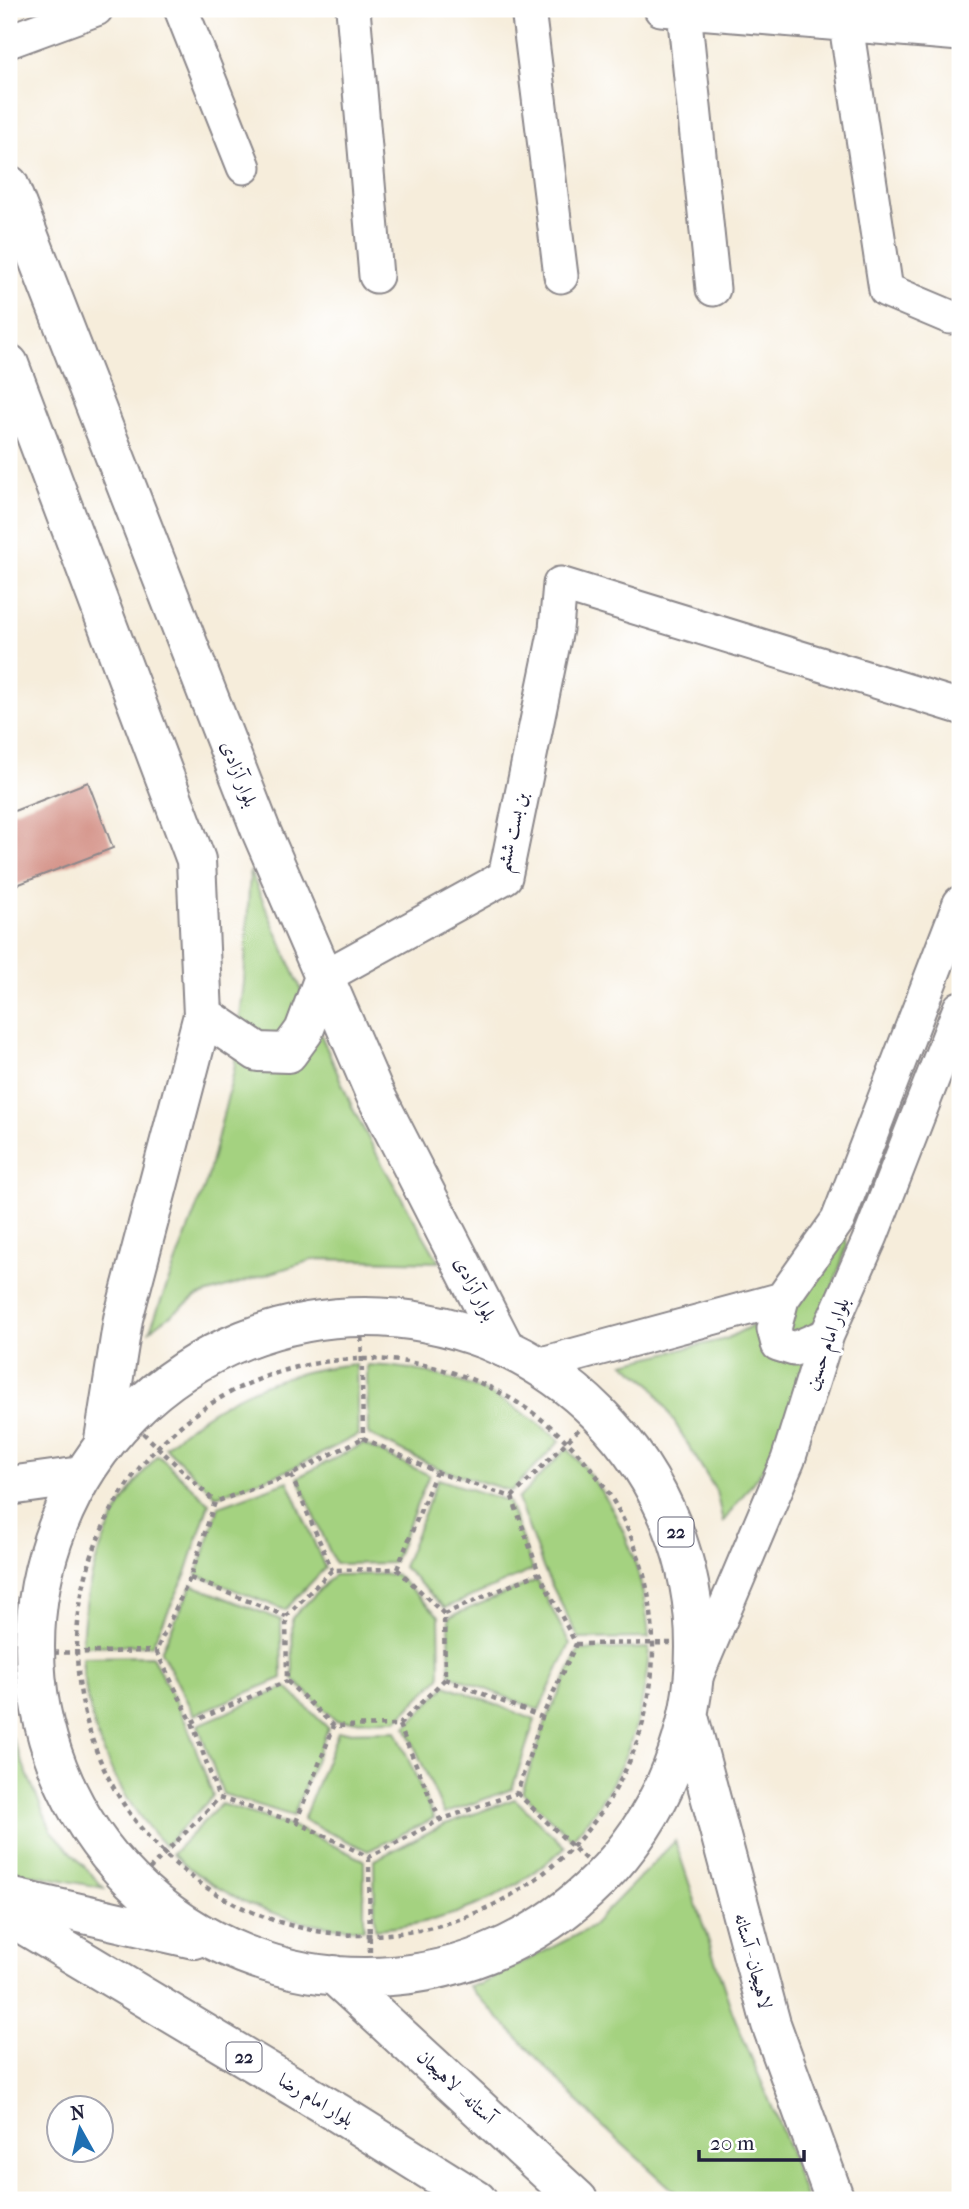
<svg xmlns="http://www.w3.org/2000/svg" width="969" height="2209" font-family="'IM FELL French Canon',Amiri,serif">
  <rect width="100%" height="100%" fill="#fff"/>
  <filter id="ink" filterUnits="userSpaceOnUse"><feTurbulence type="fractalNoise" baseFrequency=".0143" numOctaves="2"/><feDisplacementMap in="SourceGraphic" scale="14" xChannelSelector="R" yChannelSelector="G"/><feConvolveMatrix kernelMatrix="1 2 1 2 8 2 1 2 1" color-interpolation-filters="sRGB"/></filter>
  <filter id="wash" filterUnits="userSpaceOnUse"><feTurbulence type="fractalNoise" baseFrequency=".00686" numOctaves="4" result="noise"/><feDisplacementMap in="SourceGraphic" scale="28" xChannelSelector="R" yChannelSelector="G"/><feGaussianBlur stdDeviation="1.57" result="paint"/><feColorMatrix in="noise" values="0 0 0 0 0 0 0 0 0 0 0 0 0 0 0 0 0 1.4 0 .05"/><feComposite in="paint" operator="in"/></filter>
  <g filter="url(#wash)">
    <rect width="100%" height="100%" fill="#f6eddb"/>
    <path fill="#a4d280" stroke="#637a5e" stroke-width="2" d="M250 871 353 1109 382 1164 439 1262 315 1259 196 1297 150 1330 207 1180 234 1071 244 982Z
      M845 1233 847 1246 774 1454 723 1522 716 1491 652 1385 624 1363 726 1339 788 1307Z
      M356 1364 358 1435 289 1470 216 1496 165 1447C220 1397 282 1370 356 1364Z
      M367 1365C441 1367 504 1392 560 1441L511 1491 437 1468 368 1434Z
      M363 1444 429 1475 393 1563 335 1564 298 1477Z
      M567 1448C619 1504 643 1563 649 1638L579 1639 544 1570 518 1499Z
      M158 1455 209 1503 185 1576 152 1645 82 1646C85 1570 108 1512 158 1455Z
      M438 1479 508 1501 533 1570 445 1608 403 1567Z
      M288 1481 325 1568 285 1610 197 1575 219 1506Z
      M395 1574 439 1616 440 1677 397 1720 336 1721 293 1679 292 1618 334 1575Z
      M537 1580 570 1644 539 1710 450 1675 449 1617Z
      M192 1585 281 1620 282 1678 194 1715 161 1651Z
      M649 1648C645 1721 621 1785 572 1839L522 1792 547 1719 579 1650Z
      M152 1656 187 1725 213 1796 165 1846C114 1793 87 1730 82 1657Z
      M446 1685 535 1720 512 1789 444 1814 406 1727Z
      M286 1687 328 1728 293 1816 223 1794 198 1725Z
      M9 1731 51 1830 104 1888 9 1870Z
      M396 1731 434 1818 368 1851 303 1820 338 1732Z
      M515 1799 565 1847C511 1897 449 1924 375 1929L374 1860 443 1825Z
      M221 1804 294 1827 364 1860V1929C292 1927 227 1902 172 1854Z
      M675 1841 733 2014 783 2133 806 2200H684L598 2122 468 1986 481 1984 590 1928Z"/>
    <g id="blocks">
      <path fill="#d5958b" d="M88 782 113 848 9 888V813Z"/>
    </g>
  </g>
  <g filter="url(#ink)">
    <use href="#blocks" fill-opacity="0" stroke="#8c888b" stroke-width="2"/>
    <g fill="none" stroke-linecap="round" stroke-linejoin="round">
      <g stroke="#8c888b" stroke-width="37">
        <path id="minor" d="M181 9 244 167
          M353 9 376 276
          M528 9 561 276
          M661 9 960 34
          M684 11 713 289
          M846 25 886 290 950 317
          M9 41 96 9
          M324 977 505 877 556 629 560 584 960 707
          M782 1299 774 1329 778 1344 794 1349 827 1335
          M538 1365 782 1299 838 1220 960 903
          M695 1679 788 1460 827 1335 871 1236 960 1008"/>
      </g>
      <g stroke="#8c888b" stroke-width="42">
        <path id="major" d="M9 185 261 831 375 1094 505 1348
          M9 364 196 860 203 1015 123 1319 103 1446
          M203 1015 258 1052 288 1053 304 1031 324 977"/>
      </g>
      <g stroke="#8c888b" stroke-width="42">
        <path id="highway" d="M35 1647a330 330 0 1 1 660 0a330 330 0 1 1-660 0Z
          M9 1486 82 1476
          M689 1717 771 2024 835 2200
          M9 1897 194 1939
          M9 1916 338 2113 477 2200
          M334 1975 578 2200"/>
      </g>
      <path stroke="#8c888b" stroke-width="4.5" stroke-dasharray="5 5" stroke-linecap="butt" d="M361 1317 363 1438
        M77 1647a288 288 0 1 1 576 0a288 288 0 1 1-576 0Z
        M143 1433 215 1502
        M363 1438 436 1472 512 1497 539 1573 576 1644 542 1717 517 1793 440 1820 369 1857 296 1822 219 1798 192 1722 156 1651 190 1578 215 1502 291 1475Z
        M291 1475 332 1570
        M512 1497 597 1411
        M397 1569 444 1614 445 1679 399 1725 334 1726 287 1681 286 1616 332 1570Z
        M397 1569 436 1472
        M190 1578 286 1616
        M444 1614 539 1573
        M576 1644 674 1643
        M34 1653 156 1651
        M445 1679 542 1717
        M192 1722 287 1681
        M399 1725 440 1820
        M517 1793 603 1876
        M296 1822 334 1726
        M369 1857 370 1957
        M135 1884 219 1798"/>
      <use href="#minor" stroke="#fff" stroke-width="33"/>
      <use href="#major" stroke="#fff" stroke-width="38"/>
      <use href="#highway" stroke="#fff" stroke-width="38"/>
    </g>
  </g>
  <g text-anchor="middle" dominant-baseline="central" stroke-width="6" stroke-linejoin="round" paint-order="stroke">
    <g fill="#fff" stroke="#646476" stroke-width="2">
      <rect x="658.5" y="1517.5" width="35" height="29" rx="5"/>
      <rect x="226.5" y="2042.5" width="35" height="29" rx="5"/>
    </g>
    <g font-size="18" font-weight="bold" fill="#22223b">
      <text x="676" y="1532">22</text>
      <text x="244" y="2057">22</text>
    </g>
    <g font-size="19" fill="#22223b" stroke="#fff">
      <text transform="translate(239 774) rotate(69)">بلوار آزادی</text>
      <text transform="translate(512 832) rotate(-76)">بن بست ششم</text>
      <text transform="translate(475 1289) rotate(63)">بلوار آزادی</text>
      <text transform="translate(827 1344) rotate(-70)">بلوار امام حسین</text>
      <text transform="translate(753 1961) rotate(75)">لاهیجان - آستانه</text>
      <text transform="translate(456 2087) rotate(43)">آستانه - لاهیجان</text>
      <text transform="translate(316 2100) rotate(31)">بلوار امام رضا</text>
    </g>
  </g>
  <rect width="969" height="2209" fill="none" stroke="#fff" stroke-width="35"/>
  <g transform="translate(80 2129) rotate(352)"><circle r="33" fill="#ffffff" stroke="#a7a7b1" stroke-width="2"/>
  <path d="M0-5L12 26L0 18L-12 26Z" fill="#1f6fb2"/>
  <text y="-10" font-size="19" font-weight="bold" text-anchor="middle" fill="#22223b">N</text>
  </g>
  <path d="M699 2150v10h105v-10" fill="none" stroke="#22223b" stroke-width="3.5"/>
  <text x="710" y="2150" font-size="21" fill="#22223b" stroke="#ffffff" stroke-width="5" paint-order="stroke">20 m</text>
</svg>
